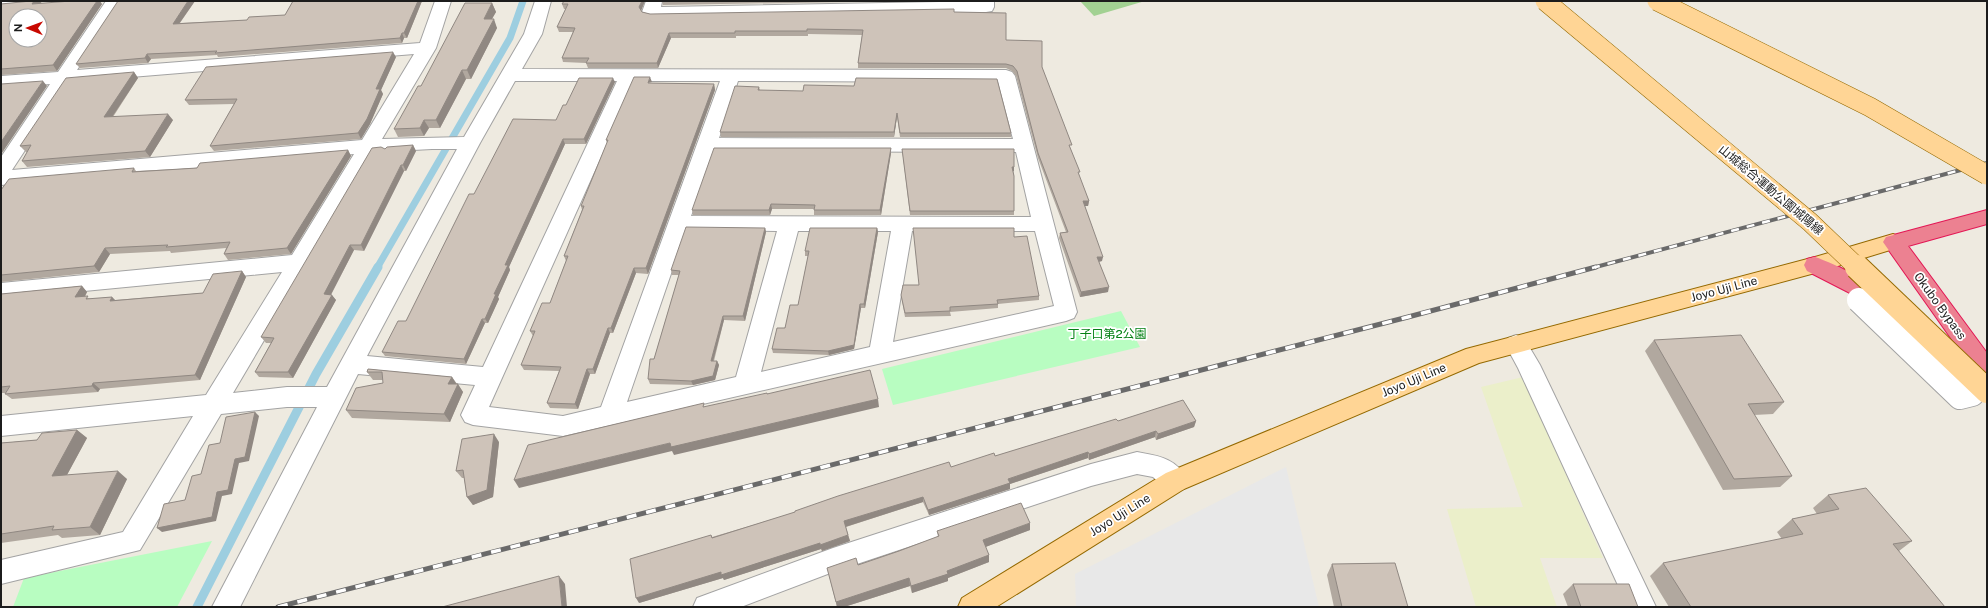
<svg xmlns="http://www.w3.org/2000/svg" width="1988" height="608" font-family="'Public Sans','Noto Sans JP',sans-serif">
  <rect width="100%" height="100%" fill="#eeeae0"/>
  <path fill="#ebefca" d="M1523 377 1603 558H1540L1557 607H1476L1447 509 1523 507 1481 387Z"/>
  <path fill="#a2d192" d="M1080 1H1145L1094 16Z"/>
  <path fill="#b8fdc1" d="M1121 311 1140 347 893 405 882 369Z
    M212 541 177 607H13L24 578Z"/>
  <path fill="#e8e8e8" d="M1286 467 1319 607H1076L1075 574Z"/>
  <g fill="none" stroke-linecap="round" stroke-linejoin="round">
    <path stroke="#9dcee0" stroke-width="7" d="M377 268 510 38 523 1"/>
    <path stroke="#9dcee0" stroke-width="9" d="M197 607 316 374 378 267"/>
    <g stroke="#a3a3a3" stroke-width="2">
      <path id="minor" d="M1 1H37L35 5 1 8Z
        M106 1H122L77 70 420 43 435 1H451L436 48 382 139 464 137 524 34 535 1H551L542 34 522 69 1006 70 1012 72 1015 76 1077 312 1074 318 1066 321 563 436 473 425 465 422 461 415 475 385 358 374 240 607H212L317 407H287L221 414 140 550 1 584V560L123 532 193 416 1 436V416L206 395 282 272 1 299V283L292 255 354 154 1 185V157L50 84 1 88V76L58 72ZM414 54 362 140 12 170 70 82ZM515 81H617L483 367 367 356 480 143ZM635 81H720L601 407 563 416 489 407ZM738 81 998 82 1013 139 719 138ZM432 149H457L327 387H287L233 393 375 152ZM714 151 1016 152 1031 217 691 216ZM686 230 777 231 736 377 627 402ZM798 231H891L870 347 761 372ZM912 231H1035L1054 306 893 342Z
        M646 1H662L661 7 994 1V7L992 11 986 12 651 17 645 16 642 12Z
        M1516 335 1524 338 1540 365 1656 607H1628L1518 368 1505 344 1508 338Z
        M1137 452C1159 456 1177 458 1188 481L1184 489 1175 492 1166 489 1153 477 1137 474 1091 486 833 572 741 607H693L697 598 833 548 1091 464Z"/>
    </g>
    <g stroke="#946900" stroke-width="2">
      <path id="major" d="M1893 234 1900 237 1903 242 1900 247 1815 273 1479 363 1184 489 996 607H958L962 598 1166 473 1466 349 1815 257Z"/>
    </g>
    <g stroke="#e31755" stroke-width="2">
      <path id="highway" d="M1987 210V224L1908 246 1987 353V380L1979 378 1883 242 1886 237Z
        M1815 257C1834 263 1886 289 1895 306L1892 312 1884 314 1876 312 1848 292 1807 271 1804 265 1807 259Z"/>
    </g>
    <use href="#minor" fill="#fff" fill-rule="evenodd"/>
    <use href="#major" fill="#ffd595" fill-rule="evenodd"/>
    <use href="#highway" fill="#ec8191" fill-rule="evenodd"/>
    <g stroke="#6a6a6a" stroke-width="4">
      <path id="rail-far1" d="M1592 268 1987 163"/>
    </g>
    <g stroke="#6a6a6a" stroke-width="5">
      <path id="rail" d="M278 607 1408 317 1596 267"/>
    </g>
    <use href="#rail-far1" stroke="#fff" stroke-width="2.5" stroke-dasharray="8" stroke-linecap="butt"/>
    <use href="#rail" stroke="#fff" stroke-width="3.5" stroke-dasharray="10" stroke-linecap="butt"/>
    <g stroke="#a3a3a3" stroke-width="26" stroke-linecap="butt">
      <path id="minor-bridge" d="M1859 300 1960 397 1972 394 1913 337"/>
    </g>
    <g stroke="#946900" stroke-width="20" stroke-linecap="butt">
      <path id="major-bridge-far1" d="M1545 1 1810 222 1858 268
        M1657 1 1870 107 1987 175"/>
    </g>
    <g stroke="#946900" stroke-width="26" stroke-linecap="butt">
      <path id="major-bridge" d="M1857 267 1987 391"/>
    </g>
    <use href="#minor-bridge" stroke="#fff" stroke-width="24"/>
    <use href="#major-bridge-far1" stroke="#ffd595" stroke-width="19"/>
    <use href="#major-bridge" stroke="#ffd595" stroke-width="24"/>
  </g>
  <path fill="#b1a89f" d="M34 1H42L41 3 102 4 57 71 1 75V4Z
    M195 1 180 23 247 20 285 15 293 1H422L407 38H404L402 43 218 57 217 55 151 59 148 63 80 68 76 64Z
    M645 1 641 10 642 12 650 14 954 12 1006 40 1042 67 1071 150 1079 177 1089 201 1088 206H1085L1102 261 1099 262 1108 292 1080 297 1059 238 1060 233 1066 232 1038 158 1016 76 1012 71 1006 68H858V63L862 35 808 34V36H736V38H671L658 68H588L586 63 563 62 562 58 573 32H559L557 27 566 9H564L562 4Z
    M662 1H911L663 5Z
    M492 3 496 12 491 19 497 28 471 79H466L440 128H429L424 136 398 137 394 129 421 86Z
    M396 57 381 90 383 94 370 124 361 139 214 151 210 146 234 104 189 105 185 100Z
    M134 72 138 78 113 117 173 120 150 157 27 167 22 161 27 152H26L20 146Z
    M615 82 586 144H565L509 267 510 270 498 297 499 299 488 323H485L466 364 385 356 382 352 406 321 474 194 556 120 566 105Z
    M652 83 714 84 715 90 648 274 636 273 613 333H610L595 374H590L578 409 550 408 547 403 559 371 524 370 521 365 533 336 530 331 550 303 566 261 564 256 582 210 581 206 607 143 606 140Z
    M759 87 760 90 1011 133V137H900L897 117 894 137H721L720 132Z
    M413 145 416 151 406 171H404L364 251 354 250 331 295 336 300 293 378 259 377 255 372 271 343H266L261 337 385 149Z
    M891 148V153L881 215H814V209H772L770 215H693L692 210Z
    M902 149 1014 171H1013L1014 176V215H910Z
    M348 150 351 156 291 254 228 260 224 254 226 248 171 253 170 251 110 254 99 272 1 282V190L134 168 136 171 197 168Z
    M765 228 766 232 745 321 724 320 714 361H717L719 365 715 380 693 385 650 384 648 379 679 275H672L671 270Z
    M877 228 878 232 865 308H861L854 349 829 355 773 353 772 349 798 305 808 256H805V251Z
    M1014 237 1039 296V300L998 304V308L950 312 951 316 905 317 901 295Z
    M242 271 246 277 200 380 100 389 98 392 12 399 5 394 6 393H1V294L82 286 87 292 85 297 91 299 112 297 115 300 203 293Z
    M1654 340 1784 402 1773 414 1754 415 1792 476 1780 487 1723 490 1645 351Z
    M368 369 452 377 463 392 450 422 352 418 346 410 383 383V380H373L367 372Z
    M1118 421H1196L1194 427 1156 440 1155 437 1089 460 1088 458 1010 484V489L929 515 923 502 846 527 850 541 822 551 821 549 724 580 723 578 639 603 711 535 712 537 951 467 995 456Z
    M77 430 87 438 67 475 127 479 100 535 62 538 58 535 1 543V443L37 440Z
    M499 442 493 497 473 505 467 497 464 478H462L456 471Z
    M1828 495 1912 541 1899 551 1945 607H1669L1650 576 1663 563 1782 539 1777 532 1792 519 1817 514 1813 508Z
    M1030 530 985 547 989 555V562L948 578V581L912 593 910 586 844 607H837L827 568 858 565 899 551 938 537 937 531Z
    M1332 564 1408 607H1334L1327 575Z
    M1573 584 1638 607H1568L1563 594Z"/>
  <path fill="#908882" d="M34 1H42L36 9 32 4Z
    M97 1H100L102 4 57 71 53 65Z
    M188 1H195L176 28 173 24Z
    M418 1H422L407 38 404 33Z
    M642 1H645L641 11 639 7Z
    M492 3 496 12 487 28 484 19Z
    M494 19 497 28 471 79 467 70Z
    M402 33 404 38 402 43 400 38Z
    M669 33 671 38 658 68 657 63Z
    M393 52 396 57 381 90 383 94 370 124 361 139 358 133 376 89Z
    M147 54 151 59 148 63 145 58Z
    M462 70 466 79 440 128 436 120Z
    M134 72 138 78 108 123 104 117Z
    M650 77 652 82 648 83Z
    M613 78 615 82 586 144 584 139Z
    M43 81 47 86 2 153H1V142Z
    M714 84 715 90 648 274 646 268Z
    M897 113V117L894 137V132Z
    M168 114 173 120 150 157 145 151Z
    M424 120 429 128 424 136 420 128Z
    M563 139 565 144 509 267 510 270 498 297 499 299 488 323 485 319 505 265Z
    M413 145 416 151 406 171 403 165Z
    M891 148V153L881 215 880 210Z
    M348 150 351 156 291 254 287 248Z
    M401 165 404 171 364 251 361 245Z
    M1012 167H1014V171L1012 172Z
    M1083 201H1089L1088 206H1083Z
    M771 204 772 209 770 215 769 210Z
    M765 228 766 232 745 321 743 316Z
    M877 228 878 232 865 308 864 304Z
    M350 245 354 250 328 300 324 294Z
    M105 248 110 254 99 272 94 266Z
    M1097 257H1103L1102 261 1097 262Z
    M634 268 636 273 613 333 611 328Z
    M242 271 246 277 200 380 195 375Z
    M82 286 87 292 81 303 75 297Z
    M1109 287 1108 292 1080 297 1081 292Z
    M332 295 336 300 293 378 288 372Z
    M112 297 118 303 110 301Z
    M860 304 861 308 854 349 829 355 828 351Z
    M723 316 724 320 712 365 711 361Z
    M482 319 485 323 466 364 464 359Z
    M608 328 610 333 595 374 593 369Z
    M717 361 719 365 715 380 693 385 691 381Z
    M587 369 590 374 578 409 575 404Z
    M452 377 457 385 448 384Z
    M93 383 100 389 98 392 92 386Z
    M458 384 463 392 450 422 444 414Z
    M878 399 879 407 674 455 672 451 519 488 514 480 670 443Z
    M255 412 259 416 249 461 239 463 232 494 222 496 216 521 162 532 157 528 235 459Z
    M1196 421 1194 427 1156 440 1158 434Z
    M77 430 87 438 62 484 52 476Z
    M1156 431 1155 437 1089 460V454Z
    M494 434 499 442 493 497 473 505 467 497Z
    M1088 452V458L1010 484V489L929 515 928 510 1008 479Z
    M118 471 127 479 100 535 90 527Z
    M923 497V502L845 527 844 521Z
    M1030 523V530L983 548V540Z
    M848 535 850 541 822 551 820 545Z
    M820 543 821 549 724 580 723 578 639 603 636 598 721 572Z
    M989 555V562L948 578V581L912 593 911 586 947 571Z
    M559 576 565 584 567 607H562Z
    M909 578 910 586 844 607H837L836 602Z"/>
  <path fill="#cec3b9" stroke="#908882" fill-rule="evenodd" d="M31 1H34L32 4 71 1H97L53 65 1 69V4ZM16 16H40V40H16Z
    M118 1H188L173 24 247 20 249 17 285 15 293 1H418L404 33H402L400 38 215 53 217 51 147 54 145 58 76 64Z
    M564 1H642L639 7 642 12 650 14 954 9V12L1006 13V40L1042 41V67L1072 145H1069L1080 172H1078L1089 201H1083L1103 257H1097L1109 287 1081 292 1060 233 1068 232 1038 153 1017 71 1013 66 1006 64 858 63 863 30 807 29V31H735V33H669L657 63H586L589 58H562L575 28 557 27 568 4H562Z
    M465 3H492L484 19H494L467 70H462L436 120H424L420 128 394 129 418 86H421Z
    M393 52 376 89H380L367 119 358 133 210 146 237 99 185 100 206 67Z
    M134 72 104 117 168 114 145 151 22 161 31 145 20 146 66 78Z
    M634 77H650L648 83 714 84 646 268H634L611 328H608L593 369H587L575 404 547 403 561 367 521 365 535 331H530L542 303H550L568 256H564L584 206H581L608 140H606Z
    M579 78H613L584 139H563L505 265H508L494 294H496L485 319H482L464 359 382 352 398 321H406L469 194H474L513 119 556 120 563 105H566Z
    M856 78 997 79 1011 133H900L897 113 894 132H720L735 86 759 87 758 90 803 91 804 85 854 86Z
    M43 81 1 142V84Z
    M413 145 403 165H401L361 245H350L324 294 332 295 288 372H255L274 338 261 337 372 148 381 147 385 149 387 147Z
    M714 148H891L880 210H814L815 205 771 204 769 210H692Z
    M902 149H1014V167H1012L1014 176V211H910Z
    M348 150 287 248 224 254 230 242 166 247 168 245 105 248 94 266 1 275V190L9 179 134 168 132 172 197 168 200 163Z
    M686 227 765 228 743 316H723L711 361H717L713 376 691 381 648 379 650 359H654L680 271 671 270Z
    M810 228H877L864 304H860L854 345 828 351 772 349 777 328H785L790 305H798L809 251H805Z
    M913 228H1014V237L1027 236 1039 296 997 300 998 304 950 307V311L905 313 901 295 903 285H919Z
    M242 271 195 375 93 383 92 386 5 394 10 386 1 387V294L82 286 75 297 88 296 86 299 112 297 110 301 203 293 213 274Z
    M1741 335 1784 402 1748 404 1792 476 1734 479 1654 340Z
    M368 369 452 377 448 384H458L444 414 346 410 356 388 383 383 382 372H367Z
    M870 370 878 399 671 447 670 443 514 480 528 445 704 403 703 407 767 393V394Z
    M1183 400 1196 421 1158 434 1156 431 1089 454 1088 452 1008 479 1010 483 928 510 923 497 844 521 848 535 820 545V543L721 575V572L636 598 630 559 711 535 712 538 795 512V511L838 496 949 462 951 467 994 453 995 456 1116 419 1118 421Z
    M255 412 245 457 235 459 228 490 217 492 212 517 157 528 164 504 185 500 192 476 201 474 209 445 220 443 226 417Z
    M77 430 52 476 118 471 90 527 52 530 54 526 1 534V443L37 440 42 433Z
    M494 434 487 490 467 497 463 470 456 471 462 439Z
    M1866 488 1912 541 1893 544 1945 607H1691L1663 563 1803 534 1792 519 1839 509 1828 495Z
    M1021 503 1030 523 983 540 989 555 947 571 948 574 911 586 909 578 836 602 827 568 856 558 858 565 899 551 939 536 937 531Z
    M1395 563 1408 607H1342L1332 564Z
    M559 576 562 607H442Z
    M1573 584H1629L1638 607H1581Z"/>
  <g text-anchor="middle" dominant-baseline="central" stroke-width="3.5" stroke-linejoin="round" paint-order="stroke">
    <g font-size="12" fill="#1c1c1c" stroke="#fff">
      <text transform="translate(1771 190) rotate(40)">山城総合運動公園城陽線</text>
      <text transform="translate(1724 289) rotate(-15)">Joyo Uji Line</text>
      <text transform="translate(1940 306) rotate(54)">Okubo Bypass</text>
      <text transform="translate(1414 380) rotate(-23)">Joyo Uji Line</text>
      <text transform="translate(1120 515) rotate(-32)">Joyo Uji Line</text>
    </g>
    <g font-size="12" fill="#038013" stroke="#fff">
      <text x="1107" y="334">丁子口第2公園</text>
    </g>
  </g>
  <rect width="1988" height="608" fill="none" stroke="#1c1c1c" stroke-width="4"/>
  <g transform="translate(28 28) rotate(271)"><circle r="19" fill="#ffffff" stroke="#a4a4a4"/>
  <path d="M0-3L7 15L0 10L-7 15Z" fill="#c80800"/>
  <text y="-6" font-size="11" font-weight="bold" text-anchor="middle" fill="#1c1c1c">N</text>
  </g>
</svg>
